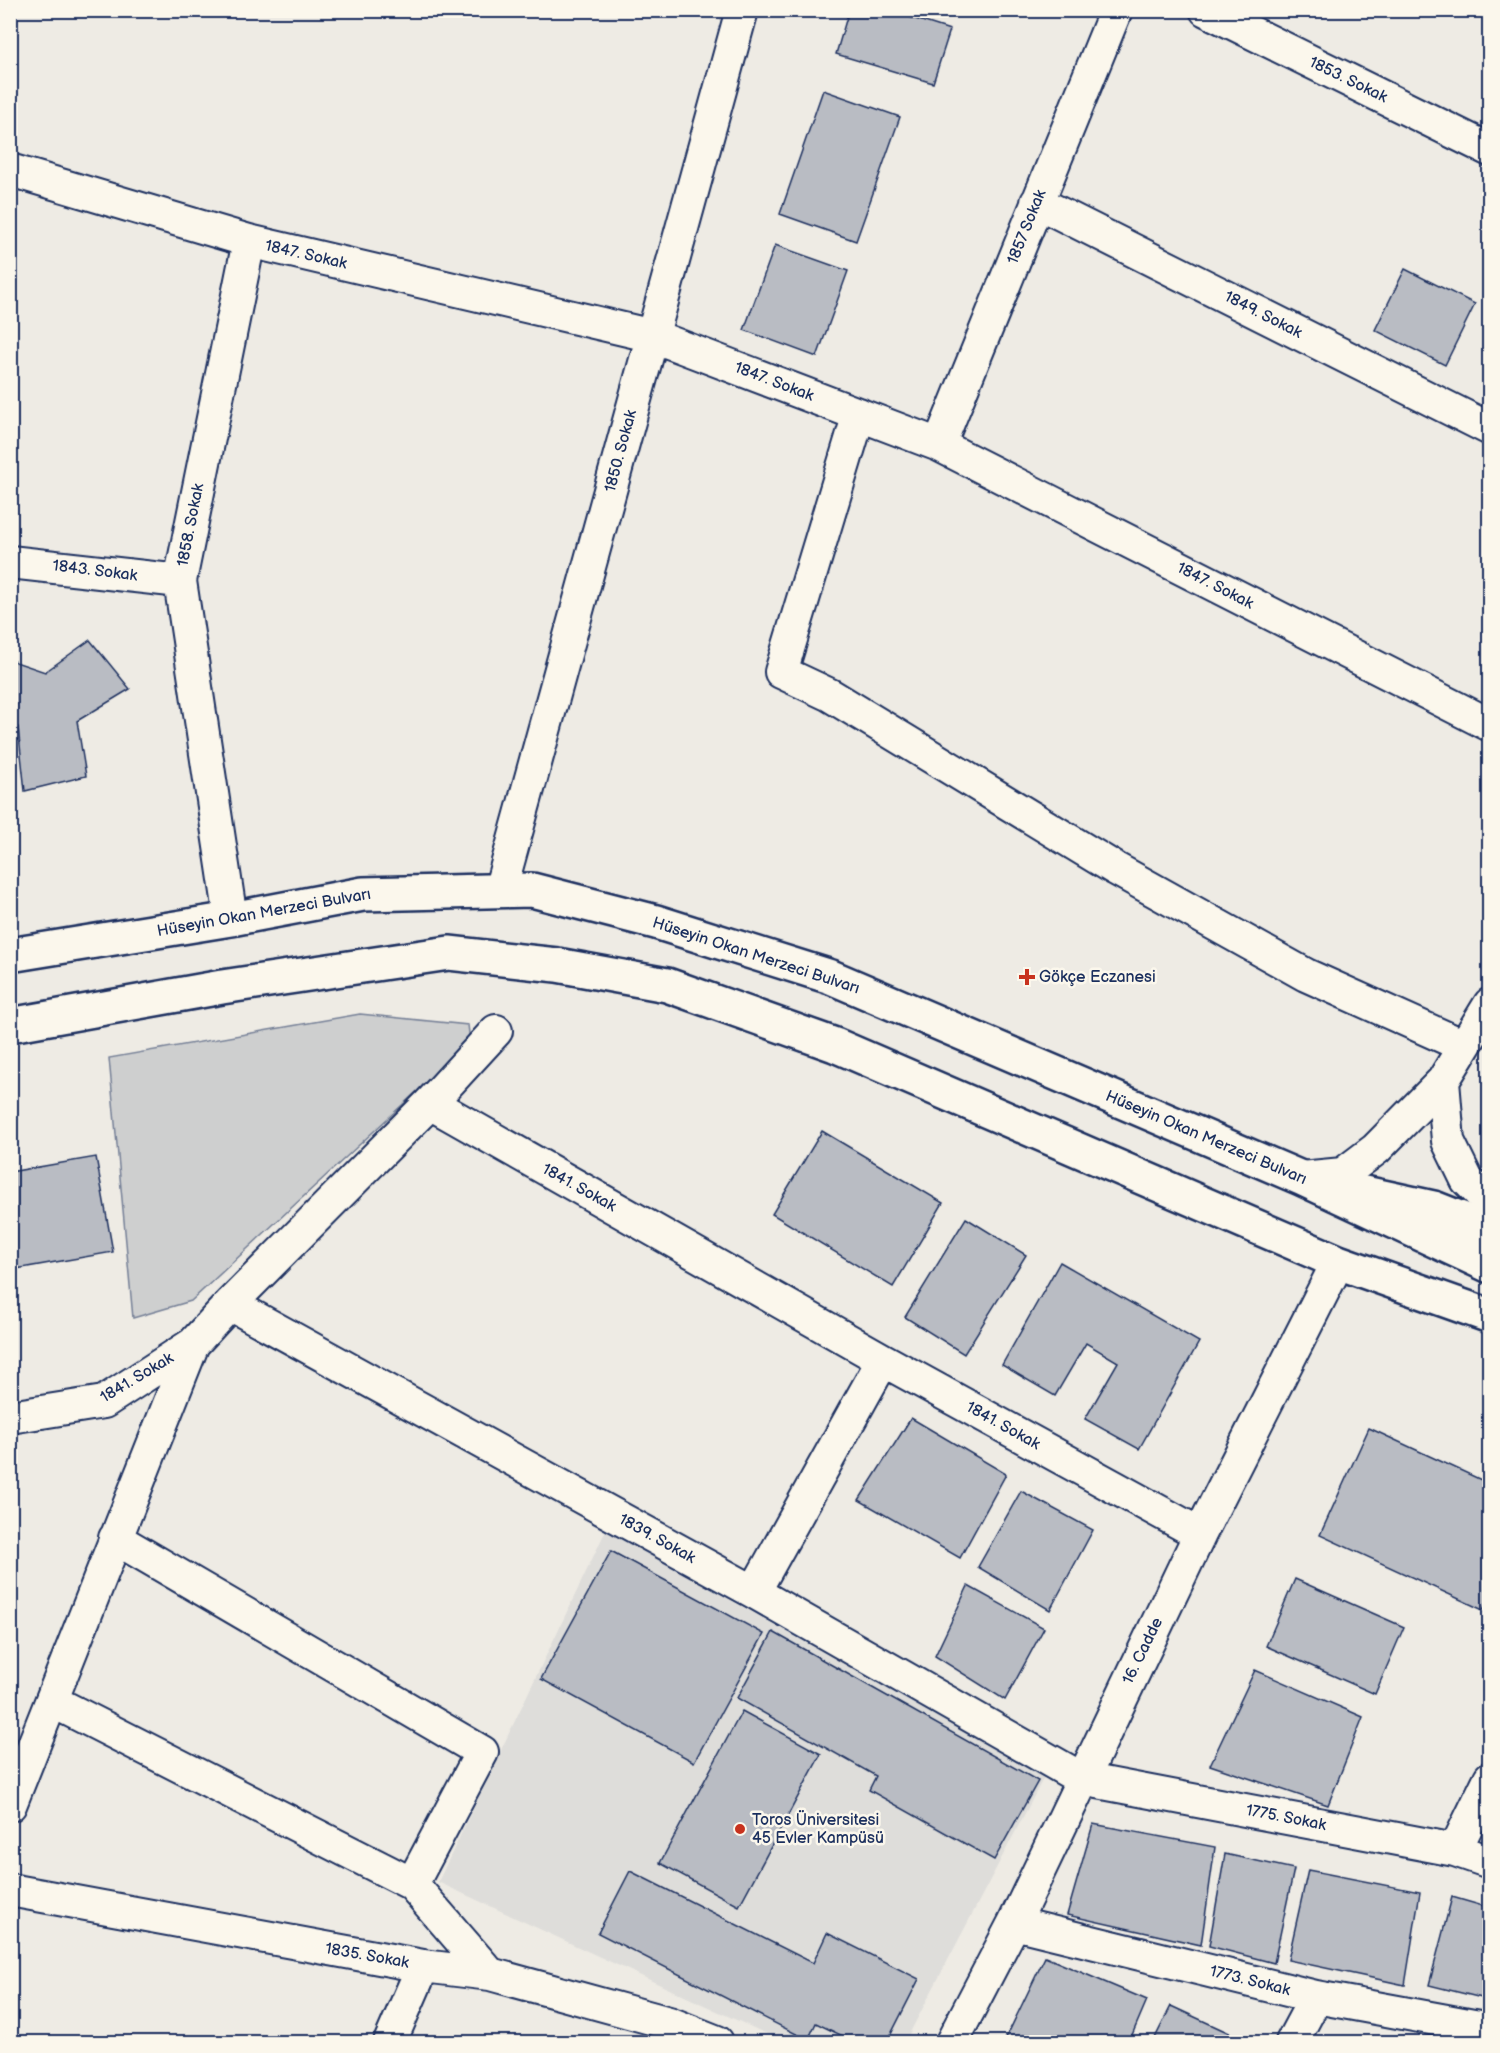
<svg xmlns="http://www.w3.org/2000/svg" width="1500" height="2053" font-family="'Balsamiq Sans',sans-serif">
  <rect width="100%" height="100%" fill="#eeebe4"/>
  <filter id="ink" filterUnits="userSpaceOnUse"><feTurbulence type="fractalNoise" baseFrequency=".0167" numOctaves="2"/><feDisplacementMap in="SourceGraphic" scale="12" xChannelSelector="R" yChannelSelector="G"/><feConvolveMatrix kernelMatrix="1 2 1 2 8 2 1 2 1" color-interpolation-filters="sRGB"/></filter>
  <g filter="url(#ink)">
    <path fill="#deddda" d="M606 1530 1044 1777 905 2042H784L438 1882Z"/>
    <path fill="#cecfcf" stroke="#747f96" stroke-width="1.5" d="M360 1014 468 1025 470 1042 191 1301 133 1318 109 1058Z"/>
    <path fill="#b9bcc3" stroke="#1b2f5e" stroke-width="1.5" d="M849 10H887L950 30 933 83 836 54Z
      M823 90 900 117 856 241 780 214Z
      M775 245 848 271 817 357 744 330Z
      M1405 269 1475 304 1445 365 1375 330Z
      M90 640 130 689 77 721 86 776 25 791 18 727 10 724V660L45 672Z
      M822 1131 943 1203 893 1287 772 1214Z
      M96 1157 113 1252 10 1270V1172Z
      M966 1218 1026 1255 964 1354 905 1317Z
      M1060 1262 1199 1342 1139 1449 1085 1419 1118 1362 1086 1343 1055 1396 1002 1365Z
      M911 1418 1006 1474 960 1558 859 1500Z
      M1369 1428 1490 1484V1595L1483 1610 1320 1535Z
      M1021 1491 1093 1530 1050 1610 978 1567Z
      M611 1551 764 1634 694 1762 541 1679Z
      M1295 1579 1404 1627 1375 1694 1266 1646Z
      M968 1586 1044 1628 1005 1700 935 1656Z
      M773 1632 1038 1781 994 1860 869 1790 876 1776 737 1698Z
      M1255 1670 1363 1717 1328 1805 1210 1765Z
      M742 1711 821 1754 739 1906 660 1863Z
      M1093 1824 1215 1847 1201 1945 1067 1915Z
      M1225 1854 1294 1869 1274 1963 1209 1946Z
      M1308 1870 1420 1892 1405 1985 1288 1960Z
      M630 1871 813 1963 827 1933 919 1979 887 2042H855L816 2023 808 2040 598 1933Z
      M1452 1897 1490 1908V2000L1429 1985Z
      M1045 1957 1147 2000 1129 2042H1004Z
      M1171 2006 1238 2037 1236 2042H1153Z"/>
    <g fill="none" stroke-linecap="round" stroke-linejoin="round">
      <g stroke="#1b2f5e" stroke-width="36">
        <path id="street" d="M1206 10 1490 150
          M10 170 249 241 653 336 939 445 1490 725
          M1037 202 1490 429
          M859 414 781 672 830 695 1116 869 1306 975 1464 1046
          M939 445 1116 10
          M10 562 180 581
          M500 891 742 10
          M231 919 180 581 249 241
          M1443 1081 1448 1141 1467 1180 1490 1203
          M430 1103 883 1360 1200 1534
          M1301 1178 1343 1174 1376 1149 1443 1081 1490 1004
          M230 1304 754 1592 1082 1779 1455 1850 1490 1862
          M10 1417 104 1402 193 1344 230 1304 430 1103 496 1031
          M115 1538 482 1752 412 1884
          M754 1592 883 1360
          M52 1701 412 1884 490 1974
          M10 1805 193 1344
          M1455 1850 1490 1778
          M10 1890 423 1966 490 1974 669 2023 717 2042
          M1014 1923 1316 1997 1490 2029
          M390 2042 423 1966
          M952 2042 1014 1923 1200 1534 1338 1262
          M1292 2042 1316 1997"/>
      </g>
      <g stroke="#1b2f5e" stroke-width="38">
        <path id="primary" d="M10 955 231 919 363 894 532 890 656 922 831 977 1301 1178 1490 1266
          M10 1025 222 987 449 953 557 965 667 985 835 1045 1338 1262 1490 1316
          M1365 1193 1434 1208 1490 1230"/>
      </g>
      <use href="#street" stroke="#fbf7ec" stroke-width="32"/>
      <use href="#primary" stroke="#fbf7ec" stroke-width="33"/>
    </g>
  </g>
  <g fill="#c8321e" stroke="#fbf7ec" stroke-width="2">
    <path d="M1024 968h6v6h6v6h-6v6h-6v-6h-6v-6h6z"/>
    <circle cx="740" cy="1829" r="6"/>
  </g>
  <g text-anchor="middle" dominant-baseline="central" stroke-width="5" stroke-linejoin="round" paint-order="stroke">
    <g font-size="16" fill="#1b2f5e" stroke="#fbf7ec">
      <text transform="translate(1348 80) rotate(26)">1853. Sokak</text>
      <text transform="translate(1027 227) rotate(-68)">1857 Sokak</text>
      <text transform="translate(306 255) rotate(13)">1847. Sokak</text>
      <text transform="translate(1263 315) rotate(27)">1849. Sokak</text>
      <text transform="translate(774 382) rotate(21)">1847. Sokak</text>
      <text transform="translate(621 451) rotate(-75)">1850. Sokak</text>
      <text transform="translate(191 525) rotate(-79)">1858. Sokak</text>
      <text transform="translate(95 571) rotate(7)">1843. Sokak</text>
      <text transform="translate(1215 586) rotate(27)">1847. Sokak</text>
      <text transform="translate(264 913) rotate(-10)">Hüseyin Okan Merzeci Bulvarı</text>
      <text transform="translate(756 956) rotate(18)">Hüseyin Okan Merzeci Bulvarı</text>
      <text transform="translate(1206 1138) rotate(23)">Hüseyin Okan Merzeci Bulvarı</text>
      <text transform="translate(579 1188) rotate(29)">1841. Sokak</text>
      <text transform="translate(137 1378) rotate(-31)">1841. Sokak</text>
      <text transform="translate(1003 1426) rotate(29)">1841. Sokak</text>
      <text transform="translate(657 1539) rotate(29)">1839. Sokak</text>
      <text transform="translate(1143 1651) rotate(-64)">16. Cadde</text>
      <text transform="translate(1286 1818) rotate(11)">1775. Sokak</text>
      <text transform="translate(367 1956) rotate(10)">1835. Sokak</text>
      <text transform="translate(1250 1981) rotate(14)">1773. Sokak</text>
    </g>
    <g font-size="16" fill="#1b2f5e" stroke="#fbf7ec" text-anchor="start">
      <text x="1039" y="977">Gökçe Eczanesi</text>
      <text x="752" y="1820">Toros Üniversitesi<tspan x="752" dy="18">45 Evler Kampüsü</tspan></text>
    </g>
  </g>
  <rect width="1500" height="2053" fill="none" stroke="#fbf7ec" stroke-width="36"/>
  <rect x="18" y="18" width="1464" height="2017" fill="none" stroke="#1b2f5e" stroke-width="2" filter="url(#ink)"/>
</svg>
